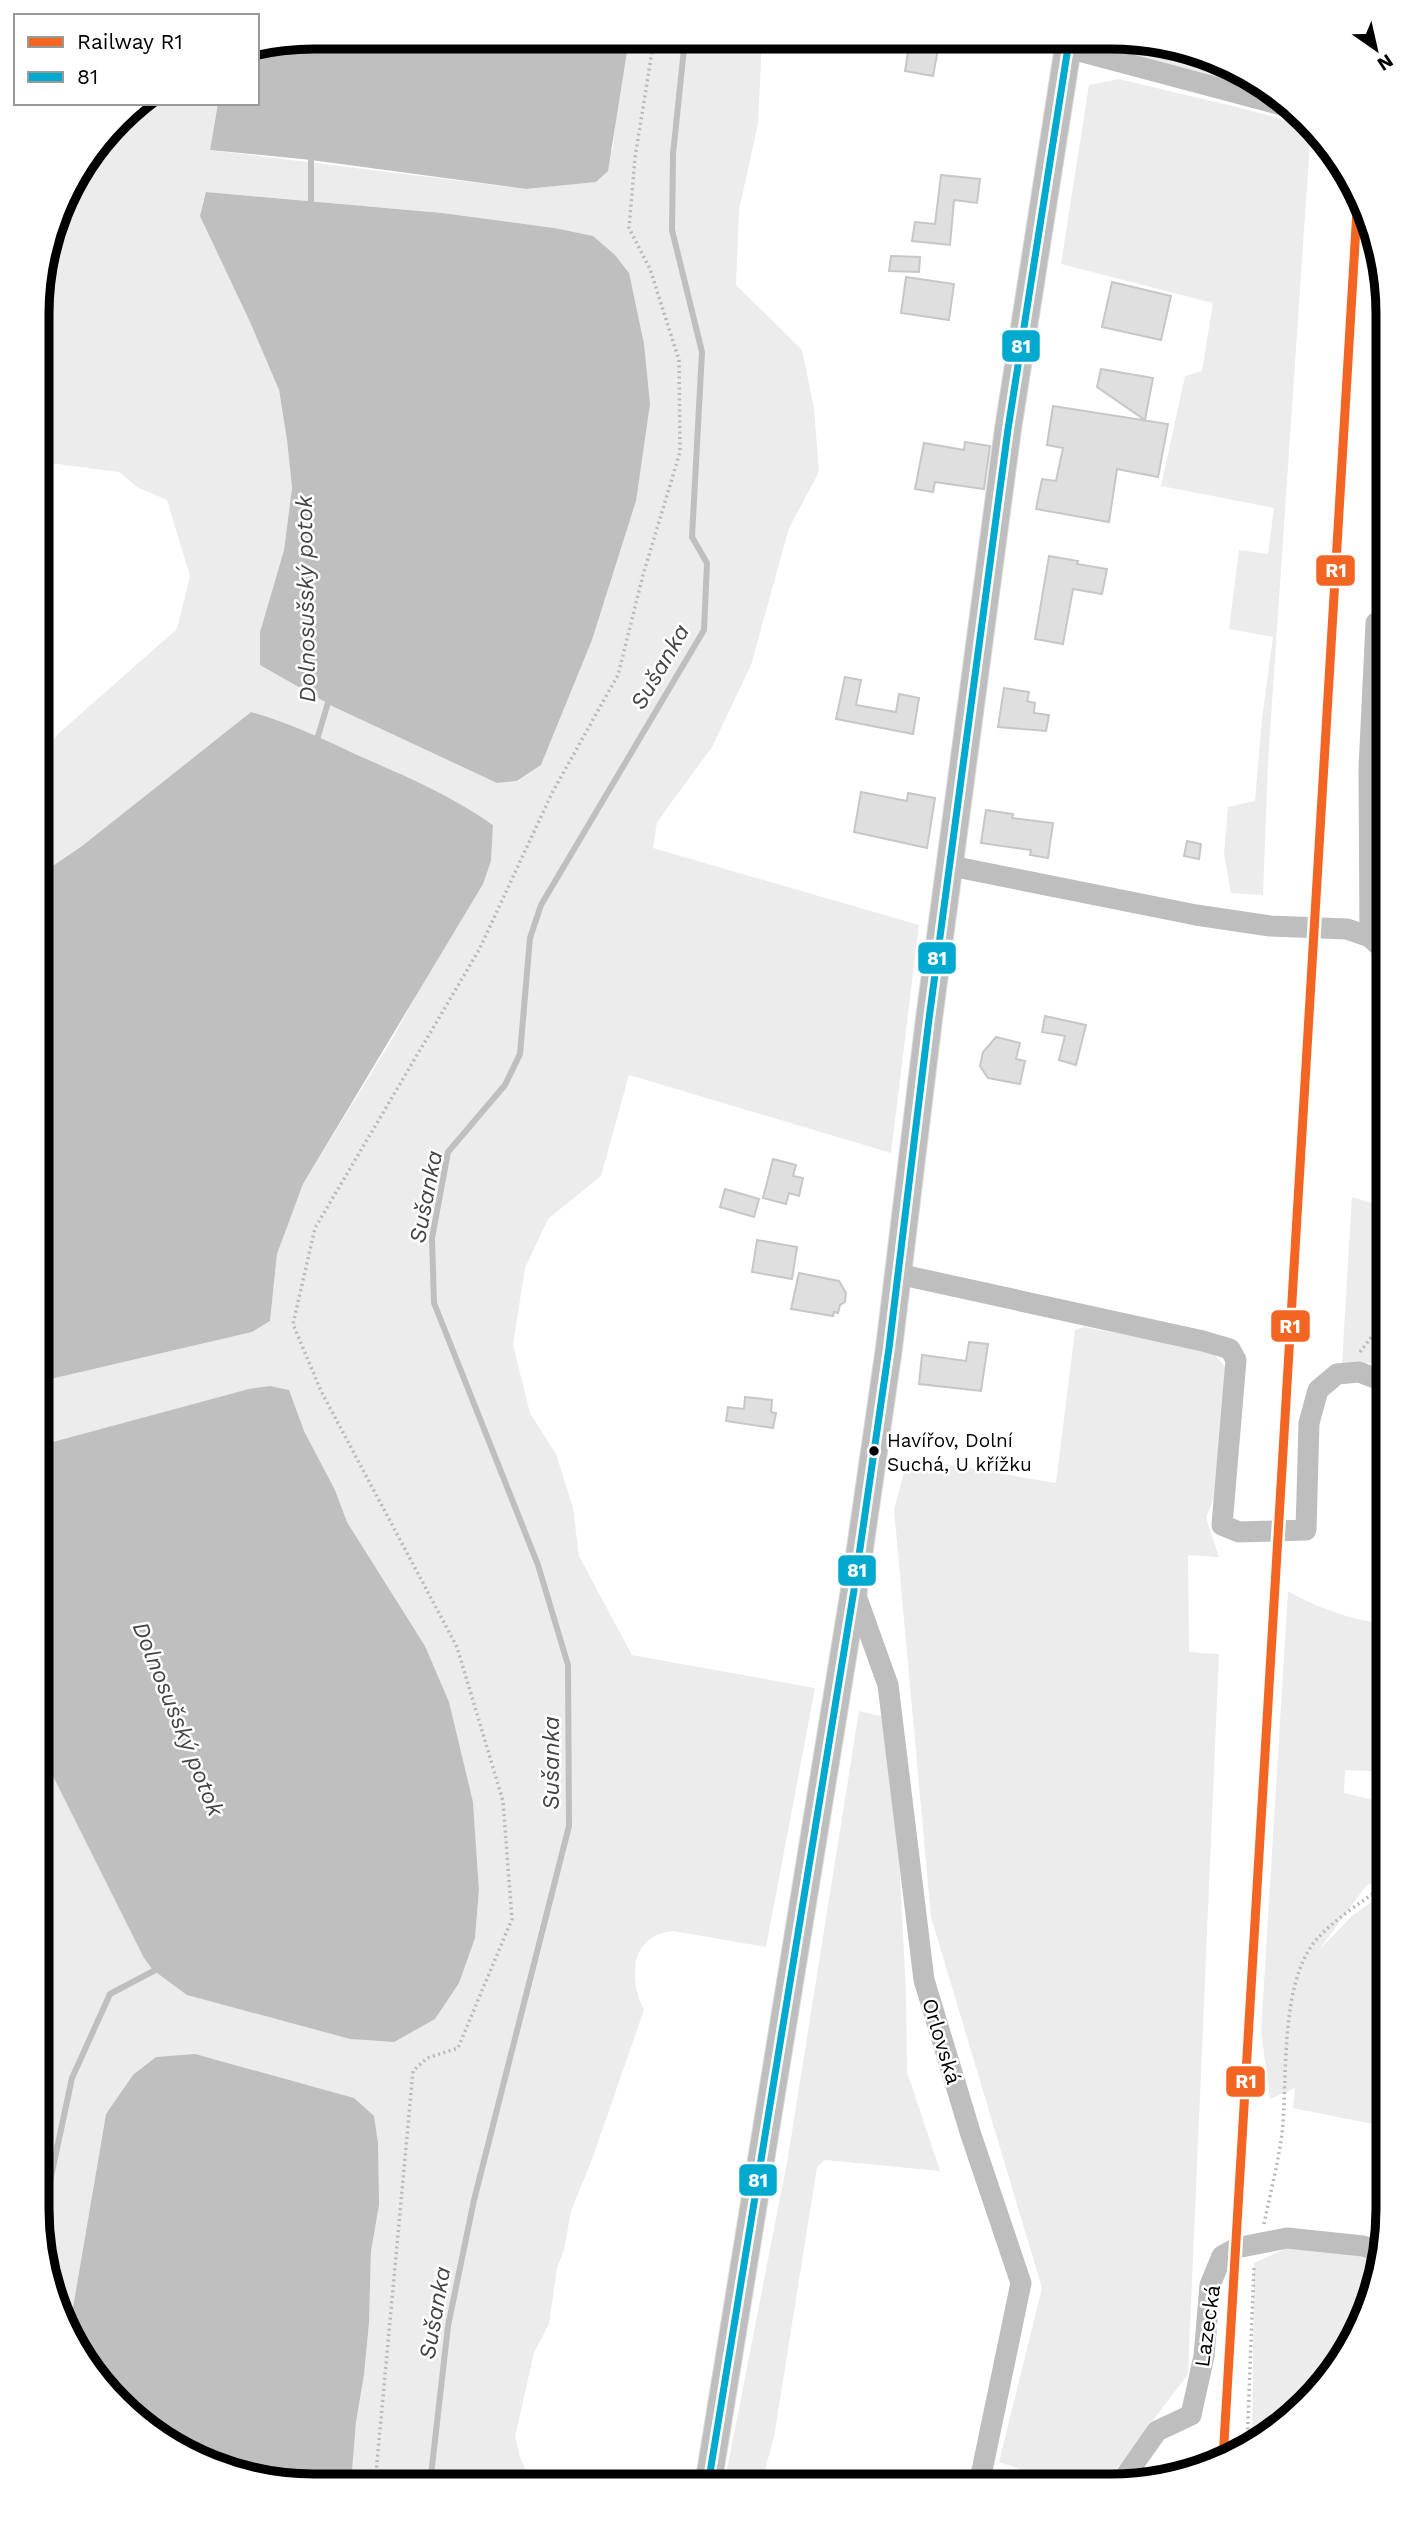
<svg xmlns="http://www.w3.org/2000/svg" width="1425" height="2523" font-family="'Work Sans',sans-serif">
  <rect width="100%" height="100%" fill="#fff"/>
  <path fill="#ececec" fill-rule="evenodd" d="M629 39 762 40 758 124 739 210 736 285 802 350 814 408 819 472 789 528 751 665 712 747 657 822 653 848 919 925 891 1153 629 1075 601 1176 548 1219 525 1268 513 1345 530 1413 556 1454 573 1508 579 1556 632 1655 815 1688 766 1947 673 1931C630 1935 628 1978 644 2010L591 2162 571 2211 564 2250 557 2268 549 2324 534 2353 515 2437 521 2460 525 2468V2485L351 2484 356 2422 364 2375 369 2323 371 2251 106 2114 69 2331 52 2298 37 2209V1750L45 1760 187 1995 350 2039 394 2042 475 1938 479 1890 473 1802 425 1646 347 1522 335 1490 304 1431 38 1446V1382L252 1332 270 1321 277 1254 303 1184 391 1041 491 861 493 825C451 795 403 775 355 754 321 738 287 722 251 712L82 846 38 876 39 756 59 733 177 629 190 576 167 500 137 487 119 472 57 464H39V279L66 191 135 103H218L210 150 526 189 595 182 613 148 616 110ZM206 192 442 213 554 228 636 501 592 640 541 765 518 781 497 783 334 707 260 632 284 550 292 488 287 439 279 390 250 322Z
    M1104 42H1164L1233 65 1277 94 1118 53Z
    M1119 79 1241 108 1311 127 1268 762 1263 895 1231 893 1224 854 1228 807 1255 801 1262 719 1273 637 1229 629 1239 550 1268 554 1274 508 1161 486 1185 376 1202 371 1213 303 1061 264 1089 85Z
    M1388 321V588L1379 586Z
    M1352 1197 1388 1208V1369L1375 1363H1342Z
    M1084 1327 1210 1350 1230 1372 1228 1461 1206 1518 1219 1557 1188 1555 1189 1652 1219 1654 1188 2374 1114 2472 1081 2486H1071L999 2462 1042 2288 931 1917 894 1509 908 1458 1056 1483 1075 1330Z
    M1288 1591C1317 1608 1354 1621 1388 1624V1772L1345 1770 1344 1793 1375 1800 1383 1825 1388 1827V1874L1366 1886 1319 1950 1353 1915 1388 1890V2127L1293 2108 1295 2088 1270 2099 1261 2032Z
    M859 1711 892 1719 906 1992 907 2072 940 2171 825 2160 817 2167 774 2437 761 2485H724L788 2157Z
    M1287 2248 1360 2256 1379 2262 1367 2314 1331 2377 1279 2429 1252 2444 1254 2263Z"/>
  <path fill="#bfbfbf" d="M314 37 629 39 608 171 596 182 526 189 311 160 210 150 218 103H257V48Z
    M206 192 442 213 554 228 593 236 615 255 629 273 644 344 650 404 636 501 592 640 541 765 517 781 497 783 334 707 260 665V632L284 550 292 488 287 440 279 390 250 322 200 216Z
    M251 712C287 722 321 738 355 754 403 775 451 795 493 825L491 861 483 884 303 1184 277 1254 270 1321 252 1332 38 1382V876L82 846Z
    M270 1386 289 1390 304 1431 335 1490 347 1522 425 1646 449 1702 473 1802 479 1890 475 1938 459 1983 435 2019 394 2042 350 2039 187 1995 153 1970 144 1958 45 1760 37 1750 38 1446 249 1389Z
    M195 2054 354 2098 374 2116 378 2143 379 2205 371 2251 369 2323 364 2375 356 2422 351 2484H278L208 2465 145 2429 94 2377 69 2331 106 2114 133 2075 156 2057Z"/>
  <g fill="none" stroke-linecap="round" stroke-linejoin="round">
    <path stroke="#bfbfbf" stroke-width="6" d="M311 210V160L314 155
      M316 743 330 696
      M38 1426 48 1451
      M40 2228 72 2078 110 1994 161 1967
      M430 2484 448 2326 474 2200 569 1826 568 1665 538 1565 434 1303 432 1238 448 1152 505 1085 520 1054 530 938 541 905 704 630 707 563 692 537 702 352 672 230 673 154 685 39"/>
  </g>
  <path fill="#dfdfdf" stroke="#c7c7c7" stroke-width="2" d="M910 40 939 44 933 76 905 71Z
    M941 175 980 179 977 203 954 200 950 245 912 241 915 222 935 224Z
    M891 256 920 257 919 272 889 271Z
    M906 277 954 284 949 320 901 313Z
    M1112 282 1171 296 1161 340 1102 327Z
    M1101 369 1153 378 1145 420 1097 387Z
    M1053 406 1168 424 1158 477 1117 469 1109 522 1036 509 1042 479 1056 481 1063 448 1047 445Z
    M965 442 990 446 984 489 935 482 933 492 915 489 924 443 964 450Z
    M1049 556 1078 561 1077 564 1107 569 1102 594 1073 589 1063 644 1035 639Z
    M845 677 861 680 856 705 896 712 899 694 919 698 913 734 836 719Z
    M1004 688 1029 692 1027 701 1035 703 1034 713 1049 715 1046 731 998 727Z
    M861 792 907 801 908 793 935 798 927 848 854 832Z
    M986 810 1013 814 1012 818 1053 823 1048 858 1030 855 1031 850 981 843Z
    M1187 841 1201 844 1199 859 1184 856Z
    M1045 1016 1086 1025 1076 1065 1059 1060 1065 1036 1042 1032Z
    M996 1037 1020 1043 1016 1059 1025 1061 1020 1084 988 1078 980 1066 983 1052Z
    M773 1159 796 1165 793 1176 803 1178 799 1196 789 1193 786 1204 763 1198Z
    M725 1189 759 1199 754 1217 720 1207Z
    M757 1240 797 1247 792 1279 752 1272Z
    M799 1273 839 1281 846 1293 845 1302 840 1305 838 1313 834 1312 833 1316 791 1309Z
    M969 1342 988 1344 981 1391 919 1384 922 1355 966 1361Z
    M745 1397 772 1400 771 1412 776 1413 773 1428 726 1421 728 1407 744 1409Z"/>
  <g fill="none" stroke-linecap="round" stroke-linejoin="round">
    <g stroke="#dbdbdb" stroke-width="28">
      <path id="major" d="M708 2485 854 1590 889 1348 929 1019 1008 429 1069 41"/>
    </g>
    <path stroke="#b9b9b9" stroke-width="3.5" stroke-dasharray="2 3.5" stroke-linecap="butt" d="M1360 1352 1388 1315
      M1264 2224C1270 2194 1278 2164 1282 2134 1288 2079 1279 1984 1316 1940 1333 1920 1366 1899 1388 1883
      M1247 2446 1254 2265
      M375 2484 413 2071 427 2058 458 2048 512 1919 503 1801 457 1647 321 1391 293 1324 315 1228 479 950 552 793 618 675 643 575 680 452 679 360 650 269 629 228 635 158 654 39"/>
    <path stroke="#bebebe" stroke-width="21" d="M1068 48 1297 109
      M951 866 1196 915 1270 926 1347 929 1370 937 1388 954
      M1370 937 1369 768 1376 623 1388 614
      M898 1274 1203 1341 1230 1349 1236 1360 1222 1525 1239 1532 1306 1530 1309 1423 1318 1390 1337 1374 1359 1372 1388 1383
      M854 1590 888 1685 924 1980 971 2135 1021 2283 979 2485 981 2486
      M1119 2485 1157 2431 1191 2415 1204 2356 1210 2285 1222 2256 1236 2248 1287 2238 1363 2246 1382 2252"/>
    <use href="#major" stroke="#bebebe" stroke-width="26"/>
    <g stroke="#fff" stroke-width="12">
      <path id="bus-1" d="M708 2485 854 1590 889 1348 929 1019 1008 429 1069 41"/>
    </g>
    <use href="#bus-1" stroke="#00a9ce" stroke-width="7"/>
    <g stroke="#fff" stroke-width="14">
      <path id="rail-1" d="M1223 2459 1358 193"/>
    </g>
    <use href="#rail-1" stroke="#f26522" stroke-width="9"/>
  </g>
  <circle fill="#000" stroke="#fff" stroke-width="2.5" cx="874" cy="1451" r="6"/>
  <g text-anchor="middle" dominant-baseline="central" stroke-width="5" stroke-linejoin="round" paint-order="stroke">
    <g font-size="19" fill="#000" stroke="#fff" text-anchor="start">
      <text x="887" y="1440">Havířov, Dolní<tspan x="887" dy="24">Suchá, U křížku</tspan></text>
    </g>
    <g font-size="21" fill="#000" stroke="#fff">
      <text transform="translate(942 2041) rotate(73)">Orlovská</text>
      <text transform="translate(1207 2326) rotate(-82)">Lazecká</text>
    </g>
    <g font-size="23" font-style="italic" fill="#444" stroke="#fff">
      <text transform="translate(306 599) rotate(-91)">Dolnosušský potok</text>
      <text transform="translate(660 667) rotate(-60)">Sušanka</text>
      <text transform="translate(426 1197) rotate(-79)">Sušanka</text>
      <text transform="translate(178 1719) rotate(68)">Dolnosušský potok</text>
      <text transform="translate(551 1763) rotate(-90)">Sušanka</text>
      <text transform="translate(435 2313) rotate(-80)">Sušanka</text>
    </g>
  </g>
  <path d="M0 0H1425V2523H0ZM314 49H1111A265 265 0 0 1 1376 314V2209A265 265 0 0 1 1111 2474H314A265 265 0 0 1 49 2209V314A265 265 0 0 1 314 49Z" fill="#fff" fill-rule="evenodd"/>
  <path fill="none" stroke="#000" stroke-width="9" d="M314 49H1111A265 265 0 0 1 1376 314V2209A265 265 0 0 1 1111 2474H314A265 265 0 0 1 49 2209V314A265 265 0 0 1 314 49Z"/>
  <g stroke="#fff" stroke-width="2.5">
    <rect x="1001" y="329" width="40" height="34" rx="7" fill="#00a9ce"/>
    <rect x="1315" y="554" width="41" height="33" rx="7" fill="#f26522"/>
    <rect x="917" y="941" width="40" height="34" rx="7" fill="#00a9ce"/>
    <rect x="1270" y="1309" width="41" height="34" rx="7" fill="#f26522"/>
    <rect x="837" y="1554" width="40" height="33" rx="7" fill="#00a9ce"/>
    <rect x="1225" y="2065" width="41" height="33" rx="7" fill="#f26522"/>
    <rect x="738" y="2163" width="40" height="34" rx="7" fill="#00a9ce"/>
  </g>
  <g font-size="19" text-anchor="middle" font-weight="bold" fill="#fff">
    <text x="1021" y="353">81</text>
    <text x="1336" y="577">R1</text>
    <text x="937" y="965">81</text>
    <text x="1290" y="1333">R1</text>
    <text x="857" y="1577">81</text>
    <text x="1246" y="2088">R1</text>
    <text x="758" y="2187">81</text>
  </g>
  <rect x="14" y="14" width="245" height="91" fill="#ffffff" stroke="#999999" stroke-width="2"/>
  <rect x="28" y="37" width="35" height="10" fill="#f26522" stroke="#999999" stroke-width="2"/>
  <text x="77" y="49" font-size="21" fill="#000000">Railway R1</text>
  <rect x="28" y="72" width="35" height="10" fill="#00a9ce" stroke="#999999" stroke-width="2"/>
  <text x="77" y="84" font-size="21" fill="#000000">81</text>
  <g transform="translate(1376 49) rotate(146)" stroke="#ffffff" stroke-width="5" paint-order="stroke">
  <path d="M0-5L12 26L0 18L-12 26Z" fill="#000000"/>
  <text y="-10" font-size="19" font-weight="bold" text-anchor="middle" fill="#000000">N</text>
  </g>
</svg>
